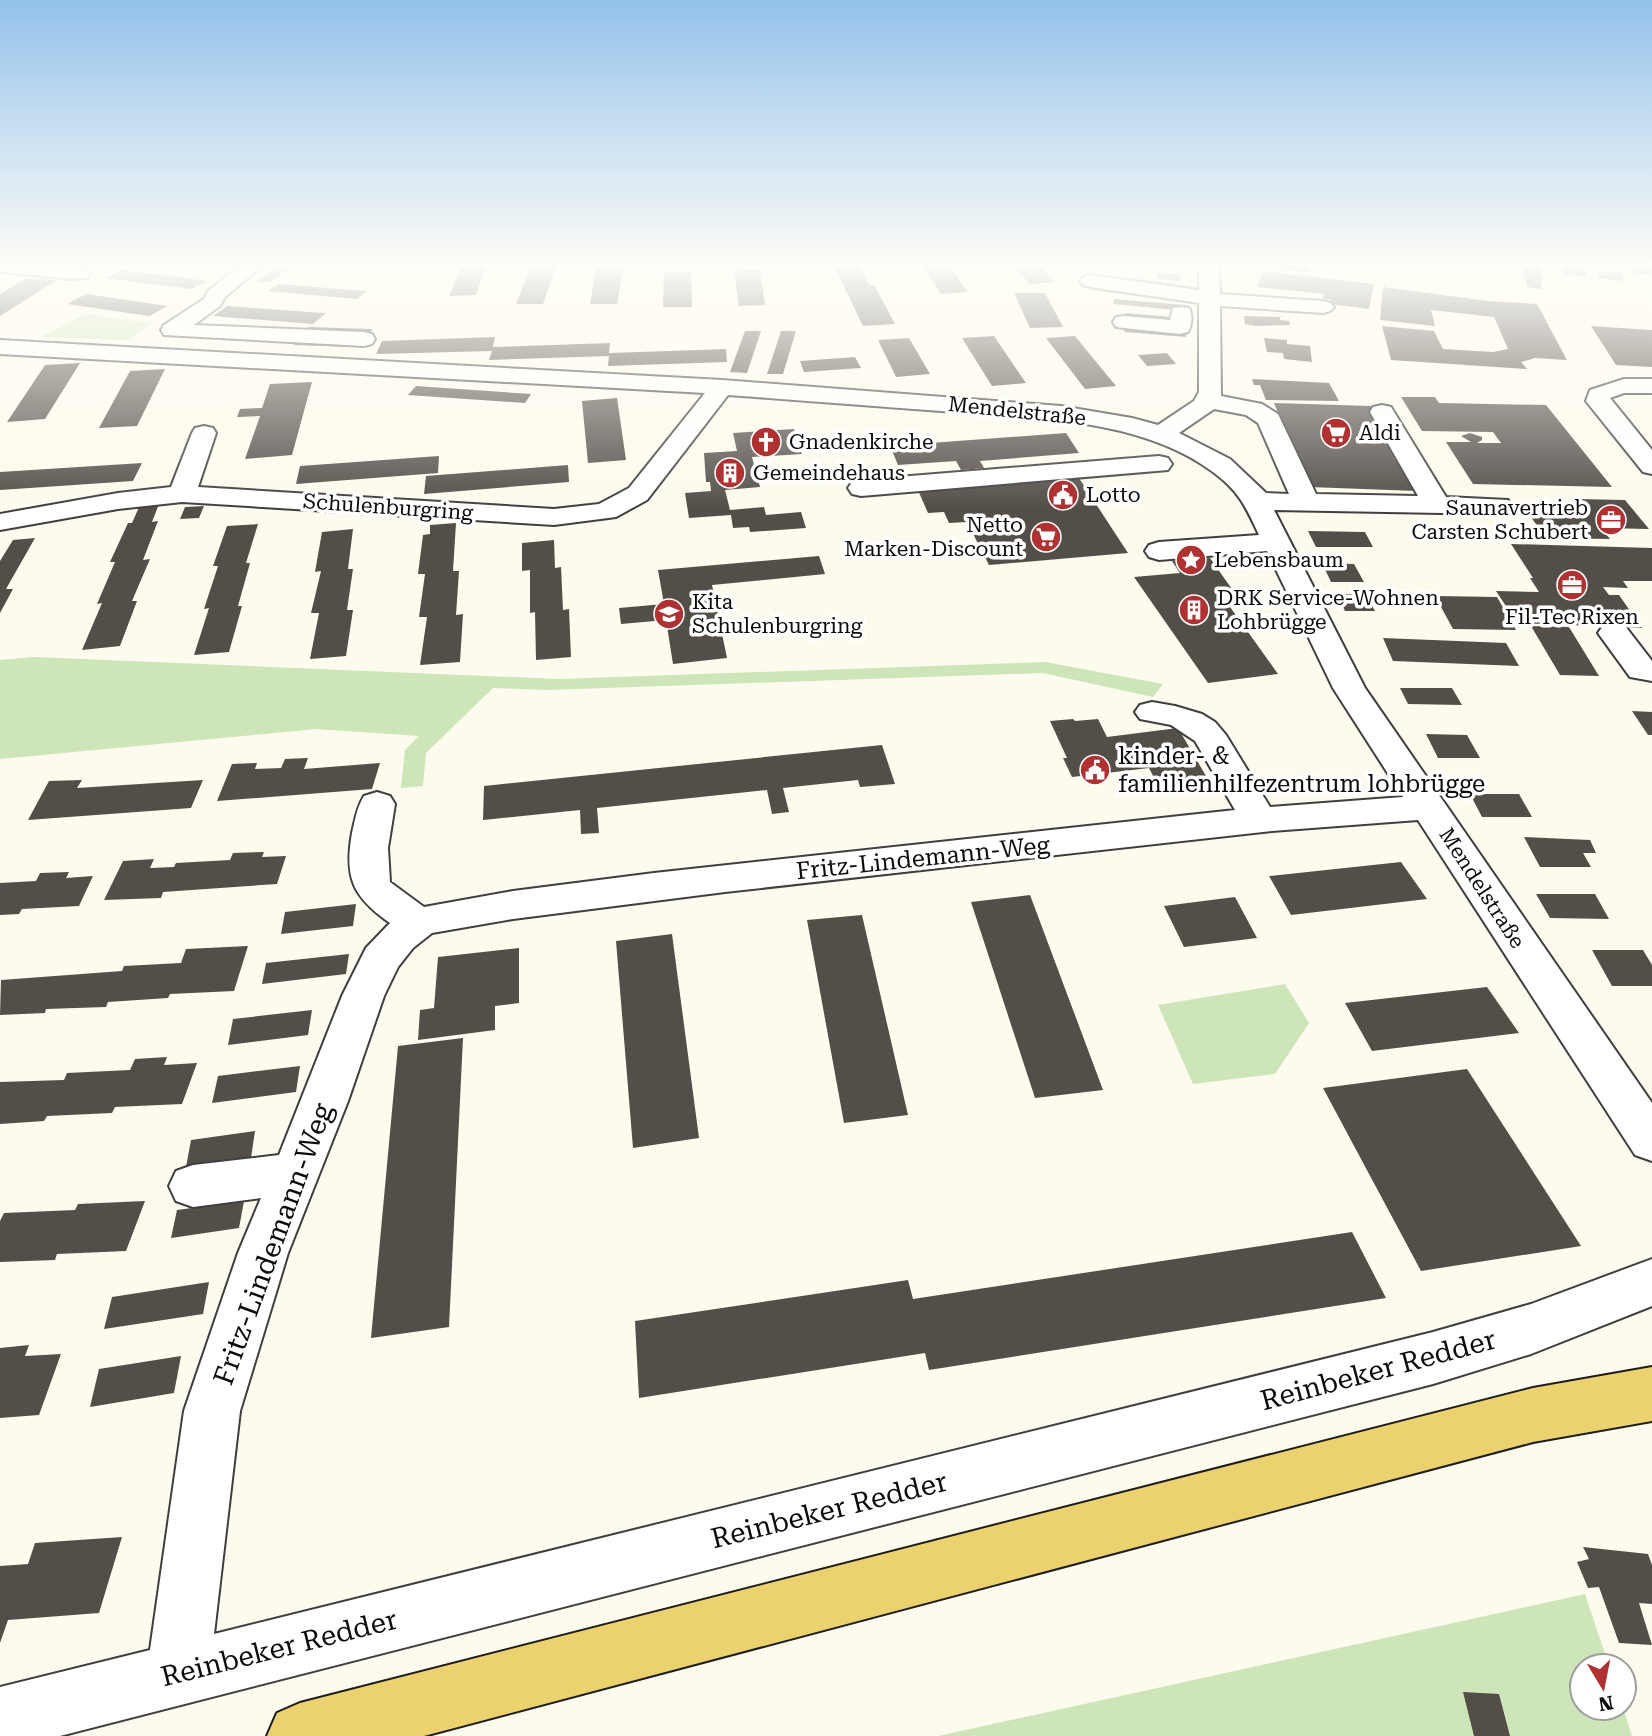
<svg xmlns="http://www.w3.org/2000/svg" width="1652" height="1736" font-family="'Roboto Serif',serif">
  <rect width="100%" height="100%" fill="#fdfbed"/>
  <path fill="#cee4b9" d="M85 314 151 323 128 340 41 337Z
    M33 657 559 679 1045 662 1163 684 1153 697 1043 673 548 690 493 688 426 753 423 786 401 788 405 750 419 736 316 729 0 759V660Z
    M1285 984 1309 1023 1275 1074 1193 1084 1158 1005Z
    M1585 1594 1609 1666H1582V1708H1623L1632 1736H938Z"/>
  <path fill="#544e49" d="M277 266H292L270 282H256Z
    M462 266H486L476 295 449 296Z
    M531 266H556L543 304H516Z
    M834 266H858L870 286 874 285 895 324 863 326Z
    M923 266H950L968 292 941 294Z
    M1014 266H1039L1055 282 1030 284Z
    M1282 266H1310L1309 272 1281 269Z
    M1522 266 1542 268 1541 289 1527 287Z
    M1562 266 1585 267 1587 277 1563 274Z
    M1633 266H1651L1652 275 1634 273Z
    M623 268 617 304H590L596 269Z
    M122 270 178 277 207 281 191 289 106 278Z
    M760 270 765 305 739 306 734 271Z
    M691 271 692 307H663L664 272Z
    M1263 271 1374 284 1369 309 1330 304 1331 300 1323 299 1324 294 1257 287Z
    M1598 271 1622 273 1623 281 1599 278Z
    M1157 273 1180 274V281L1157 279Z
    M1094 274 1176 284 1173 289 1091 278Z
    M25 279 57 280 0 316V294Z
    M278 284 352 290 367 291 357 299 268 291Z
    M1095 285 1173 295 1170 300 1091 290Z
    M1383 287 1488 301 1537 304 1567 360 1535 358 1521 362 1527 369 1391 360 1382 326 1434 331 1443 349 1493 352 1508 349 1494 317 1431 310 1435 326 1380 320Z
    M1014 293H1045L1063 327 1030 328Z
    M86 294 154 304 168 306 149 316 67 304Z
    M1114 299 1186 305V311L1113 304Z
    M227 306 309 312 326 313 313 324 213 316Z
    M1126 313 1173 317 1172 322 1124 317Z
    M1244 316 1280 317V320L1289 321 1290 325 1256 326 1245 324Z
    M1125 326 1186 331V337L1124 332Z
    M1591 326 1652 330V367L1616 365Z
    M308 327 373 329 368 335 303 332Z
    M745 331H761L747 373 730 372Z
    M781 331H796L783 374H767Z
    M994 336 1015 367 1026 383 992 386 962 338Z
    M1075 336 1088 352 1116 386 1085 389 1046 338Z
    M495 337 493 347 610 343 609 353 726 349 727 362 608 366 609 356 489 360 492 351 376 354 382 341Z
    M300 338 361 341 355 347 294 345Z
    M909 338 919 355 930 374 896 377 878 340Z
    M1264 338 1287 340V344L1310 346 1312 362 1284 359 1283 353 1267 352Z
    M1167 353 1176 364 1147 366 1138 355Z
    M855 357 861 368 804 372 800 361Z
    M80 363 45 419 7 422 45 365Z
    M165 369 137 426 99 428 130 371Z
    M1252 379 1329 383 1339 401 1266 400 1260 385H1254Z
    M312 382 292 455 245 459 260 416 237 417 240 409 262 408 270 384Z
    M416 386 531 394 525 403 408 395Z
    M1401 397H1435L1439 403 1546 405 1612 487 1473 484 1446 442H1471L1461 436 1470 433 1482 437V440L1477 443H1501L1493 432 1422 431Z
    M617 398 626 460 588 463 582 401Z
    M1274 403 1371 406 1417 491 1309 487Z
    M794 429 802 454 752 457 760 487 725 490 730 510 764 507 766 515 801 512 806 528 750 532 749 527 733 528 731 515 689 518 685 493 711 491 710 482H706L704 453 737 451 733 433Z
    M1066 433 1079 453 980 461 984 468 961 470 956 461 898 465 890 446Z
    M439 456 438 473 296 484 300 466Z
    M142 463 133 481 0 490V472Z
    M568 465 569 482 424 494 426 476Z
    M1077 475 1128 553 989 565 967 522 949 523 944 512 928 513 917 488Z
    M1577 499 1625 500 1649 529 1601 528 1610 539 1546 538 1528 513 1589 514Z
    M159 504 152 522 158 521 143 560 150 559 132 601H137L120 646 82 650 102 603 97 604 115 562H110L128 523H132L140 505Z
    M204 506 199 518 180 519 185 507Z
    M456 523 453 571H459L456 615 463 614 460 662 420 665 427 617H419L425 574H418L423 535 430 534V525Z
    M258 524 246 563H250L238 606H242L229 652 194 655 209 608 204 609 218 566H213L227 526Z
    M353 529 348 569H353L347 610H353L346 656 310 659 319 613H311L321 571 315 572 322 532Z
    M1308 531 1365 532 1373 547H1316Z
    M35 538 6 589H13L0 613V561L13 540Z
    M554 540 555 568 561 567 563 610 569 609 571 657 536 660 535 612 530 613V570L522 571V543Z
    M1511 544 1652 548V581H1623L1628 588 1603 587 1609 595H1619L1642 628 1517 623 1496 591 1539 592 1530 578H1533Z
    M819 556 825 574 712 585 727 658 673 664 666 620 621 624 619 608 664 604 658 570Z
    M1210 558 1234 592 1220 593 1278 674 1208 683 1134 577 1180 573 1172 561Z
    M1322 563 1354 564 1364 582H1331Z
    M1337 594 1366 595 1375 611H1345Z
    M1435 596 1497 597 1516 630 1453 629Z
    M1531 626 1569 627 1599 676 1560 675Z
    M1383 638 1506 643 1519 666 1393 661Z
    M1400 688H1452L1462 705 1408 704Z
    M1632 711 1652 712V735H1648Z
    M1073 719 1075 721 1098 719 1107 737 1178 728 1213 788 1162 793 1149 768 1072 777 1063 758H1067L1050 721Z
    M1426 734 1467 735 1480 758H1438Z
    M882 745 895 784 860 787 858 780 783 788 789 812 772 814 767 790 597 808 599 833 581 834 580 810 483 820 484 786Z
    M308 758 304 769 380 763 372 789 217 801 232 764 257 763 255 769 281 768 285 759Z
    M82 780 77 788 203 780 191 808 28 820 49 781Z
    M1470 794H1519L1532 817H1482Z
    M1524 837 1590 840 1596 853H1583L1591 867H1540Z
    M264 852 262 857 286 856 277 884 163 892 161 898 104 900 123 861 154 859 150 868 174 867 176 863 230 860 233 853Z
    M1401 862 1427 899 1291 915 1269 876Z
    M69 872 66 878 93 876 79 906 22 909 19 914 0 915V883L36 881 40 873Z
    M1536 894H1595L1609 919 1550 918Z
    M1030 895 1103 1090 1035 1098 971 902Z
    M1235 897 1257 938 1184 947 1164 906Z
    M356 904 353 926 281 934 285 912Z
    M862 915 908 1115 844 1123 807 920Z
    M672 934 699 1138 633 1148 616 941Z
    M248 946 234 991 170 994 168 998 108 1002 106 1007 46 1009 45 1013 0 1015 1 980 122 971 124 966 181 963 186 949Z
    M519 948V1003L495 1006V1030L418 1040 420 1010 434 1008 438 957Z
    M1592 950H1643L1652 965V986H1612Z
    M349 954 346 974 262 984 266 963Z
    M1487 987 1519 1033 1372 1051 1345 1003Z
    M312 1010 308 1035 228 1045 233 1019Z
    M463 1038 449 1327 371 1338 398 1046Z
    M167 1057 164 1065 197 1063 182 1104 115 1107 112 1113 47 1116 44 1121 0 1124V1082L64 1080 67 1073 130 1070 135 1059Z
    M300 1066 296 1092 212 1103 218 1076Z
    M1467 1069 1496 1114 1581 1246 1421 1271 1323 1088Z
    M255 1131 251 1158 186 1167 191 1140Z
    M145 1201 126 1251 57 1254 55 1260 0 1262V1221L4 1213 75 1210 78 1204Z
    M244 1201 239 1228 171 1238 177 1210Z
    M1352 1232 1386 1298 929 1370 925 1353 639 1398 635 1321 908 1280 913 1299Z
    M209 1282 203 1314 104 1329 112 1297Z
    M29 1345 25 1356 61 1354 39 1415 0 1418V1348Z
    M181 1356 174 1393 90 1407 99 1369Z
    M122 1537 99 1613 8 1620 0 1643V1566L28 1564 35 1543Z
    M1583 1547 1648 1554 1652 1565V1604L1639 1603 1652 1645 1619 1643 1599 1587 1588 1588 1577 1562 1589 1559Z
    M1463 1692 1499 1694 1510 1736H1474Z"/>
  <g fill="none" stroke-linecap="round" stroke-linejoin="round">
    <g stroke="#3f3f3f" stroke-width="4">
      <path id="minor" d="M0 266 80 268 87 270 90 274 87 278 70 279 4 272 0 271Z
        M240 266H262L225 297 220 306 194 325 364 332 372 334 375 339 372 344 364 346 164 335 161 330 164 325 204 299 209 290Z
        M1199 266H1219L1220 294 1323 301 1330 303 1334 307 1330 311 1323 313 1220 306 1221 396 1262 404 1278 414 1316 494 1418 496 1370 412 1373 407 1382 405 1391 407 1446 497 1508 500 1512 506 1508 512 1498 514 1274 510 1365 688 1652 1103V1161L1635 1155 1418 820 1272 831 725 892 513 919 432 933 413 948 398 967 384 996 348 1101 288 1253 240 1411 214 1634 1433 1332 1531 1304 1652 1259V1306L1531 1354 1433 1384 60 1736H0V1687L150 1650 184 1411 238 1253 261 1198 193 1207 176 1201 169 1186 176 1171 193 1165 279 1155 342 996 366 948 390 923C353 897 344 878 352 833 355 820 357 807 364 796L377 792 390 796 395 804 388 848 390 882 424 907 513 891 654 873 1235 810 1195 741 1171 725 1140 719 1135 712 1140 705 1152 702 1175 706 1202 714 1215 722 1226 735 1270 807 1403 797 1333 688 1267 551 1159 560 1149 557 1145 551 1149 545 1159 542 1259 535C1246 507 1239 491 1213 472 1140 417 1029 418 941 411 870 406 799 400 728 395L647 500 616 517 554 525 182 502 118 509 0 530V514L118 493 171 487 192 433 195 428 204 426 213 428 216 433 198 487 554 509 599 504 629 488 705 393 0 354V340L722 380 1061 406 1132 418 1158 425 1194 401 1199 392V303L1090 287 1083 285 1080 281 1083 277 1090 275 1199 290ZM1214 409 1246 415 1258 423 1289 494 1266 493 1230 459 1179 433Z
        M1181 307 1189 308C1193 315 1192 325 1188 332L1180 334 1124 328 1116 327 1113 322 1116 317 1124 316 1170 320 1173 308Z
        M1624 379H1652V393H1624L1610 398 1652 450V474L1643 472 1586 401 1590 390Z
        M1159 456 1168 458 1172 464 1168 470 861 496 852 494 848 488 852 482 861 480Z
        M1614 624 1625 626 1652 661V681L1630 677 1598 633 1603 626Z"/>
    </g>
    <g stroke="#1d1d1d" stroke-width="4">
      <path id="major" d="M1652 1367V1421L1533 1442 424 1736H267L277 1713 300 1703 1533 1388Z"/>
    </g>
    <use href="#minor" fill="#fff" fill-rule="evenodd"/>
    <use href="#major" fill="#ecd26e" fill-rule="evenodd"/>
  </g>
  <linearGradient id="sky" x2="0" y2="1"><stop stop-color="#94c2eb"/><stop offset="0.52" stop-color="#fefdf7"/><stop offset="1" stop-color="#fefdf7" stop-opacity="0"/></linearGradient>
  <rect width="1652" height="509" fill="url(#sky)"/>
  <defs>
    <g id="supermarket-disc" transform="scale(1.575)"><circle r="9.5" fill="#af3132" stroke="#fff"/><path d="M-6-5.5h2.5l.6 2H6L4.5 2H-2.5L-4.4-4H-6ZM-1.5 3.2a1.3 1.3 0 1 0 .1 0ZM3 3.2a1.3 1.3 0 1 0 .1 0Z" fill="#fff"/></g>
    <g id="church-disc" transform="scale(1.575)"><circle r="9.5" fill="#af3132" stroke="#fff"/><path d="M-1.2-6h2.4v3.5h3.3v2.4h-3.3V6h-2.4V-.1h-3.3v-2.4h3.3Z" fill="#fff"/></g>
    <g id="building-disc" transform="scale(1.575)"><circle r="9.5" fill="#af3132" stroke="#fff"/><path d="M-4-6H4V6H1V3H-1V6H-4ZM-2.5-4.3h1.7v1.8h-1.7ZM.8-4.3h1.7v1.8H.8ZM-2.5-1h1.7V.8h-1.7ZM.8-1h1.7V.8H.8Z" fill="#fff"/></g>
    <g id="civic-disc" transform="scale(1.575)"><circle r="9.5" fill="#af3132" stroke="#fff"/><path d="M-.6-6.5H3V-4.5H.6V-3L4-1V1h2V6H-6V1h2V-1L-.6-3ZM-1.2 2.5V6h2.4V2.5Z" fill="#fff"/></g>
    <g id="office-disc" transform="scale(1.575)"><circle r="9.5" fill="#af3132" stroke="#fff"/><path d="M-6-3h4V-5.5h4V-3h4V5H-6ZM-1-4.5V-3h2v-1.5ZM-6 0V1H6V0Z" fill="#fff"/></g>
    <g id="sight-disc" transform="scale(1.575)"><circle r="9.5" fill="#af3132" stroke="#fff"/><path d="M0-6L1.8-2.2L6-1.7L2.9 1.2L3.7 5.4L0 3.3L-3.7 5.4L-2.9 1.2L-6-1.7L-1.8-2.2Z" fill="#fff"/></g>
    <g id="school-disc" transform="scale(1.575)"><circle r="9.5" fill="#af3132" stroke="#fff"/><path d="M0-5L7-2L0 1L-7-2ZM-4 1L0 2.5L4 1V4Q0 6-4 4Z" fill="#fff"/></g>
  </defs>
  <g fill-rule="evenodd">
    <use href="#supermarket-disc" x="1336" y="433"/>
    <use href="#church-disc" x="766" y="442"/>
    <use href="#building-disc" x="730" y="473"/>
    <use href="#civic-disc" x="1063" y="495"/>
    <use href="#office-disc" x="1611" y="520"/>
    <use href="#supermarket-disc" x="1046" y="537"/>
    <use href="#sight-disc" x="1191" y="560"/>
    <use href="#office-disc" x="1572" y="585"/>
    <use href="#building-disc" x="1194" y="610"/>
    <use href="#school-disc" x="669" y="614"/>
    <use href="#civic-disc" x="1095" y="770"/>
  </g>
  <g text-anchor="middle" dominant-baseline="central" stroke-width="7" stroke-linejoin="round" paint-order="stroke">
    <g font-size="21" fill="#0c0c0c" stroke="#fff">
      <text transform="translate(1017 411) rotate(6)">Mendelstraße</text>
      <text transform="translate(388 507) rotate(4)">Schulenburgring</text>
      <text transform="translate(1482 888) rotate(57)">Mendelstraße</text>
    </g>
    <g font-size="21" fill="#0c0c0c" stroke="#fff" text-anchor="start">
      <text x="1359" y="433">Aldi</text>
      <text x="789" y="442">Gnadenkirche</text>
      <text x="753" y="473">Gemeindehaus</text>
      <text x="1086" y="495">Lotto</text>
      <text x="1588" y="508" text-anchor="end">Saunavertrieb<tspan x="1588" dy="24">Carsten Schubert</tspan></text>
      <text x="1023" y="525" text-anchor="end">Netto<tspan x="1023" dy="24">Marken-Discount</tspan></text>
      <text x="1214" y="560">Lebensbaum</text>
      <text x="1217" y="598">DRK Service-Wohnen<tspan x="1217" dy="24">Lohbrügge</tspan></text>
      <text x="692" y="602">Kita<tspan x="692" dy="24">Schulenburgring</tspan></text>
      <text x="1572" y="617" text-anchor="middle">Fil-Tec Rixen</text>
    </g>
    <g font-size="24" fill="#0c0c0c" stroke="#fff" text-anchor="start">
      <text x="1118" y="756">kinder- &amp;<tspan x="1118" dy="28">familienhilfezentrum lohbrügge</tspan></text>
    </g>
    <g font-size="24" fill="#0c0c0c" stroke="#fff">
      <text transform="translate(923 858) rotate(-6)">Fritz-Lindemann-Weg</text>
    </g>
    <g font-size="28" fill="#0c0c0c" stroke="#fff">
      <text transform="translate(273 1244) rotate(-70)">Fritz-Lindemann-Weg</text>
      <text transform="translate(1378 1370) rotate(-15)">Reinbeker Redder</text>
      <text transform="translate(829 1510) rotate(-14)">Reinbeker Redder</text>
      <text transform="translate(279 1648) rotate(-14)">Reinbeker Redder</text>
    </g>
  </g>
  <g transform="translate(1603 1687) rotate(170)"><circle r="33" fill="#ffffff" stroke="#9e9e9e" stroke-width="2"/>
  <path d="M0-5L12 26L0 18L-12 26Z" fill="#af3132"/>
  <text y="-10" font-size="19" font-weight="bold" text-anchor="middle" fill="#0c0c0c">N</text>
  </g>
</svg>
